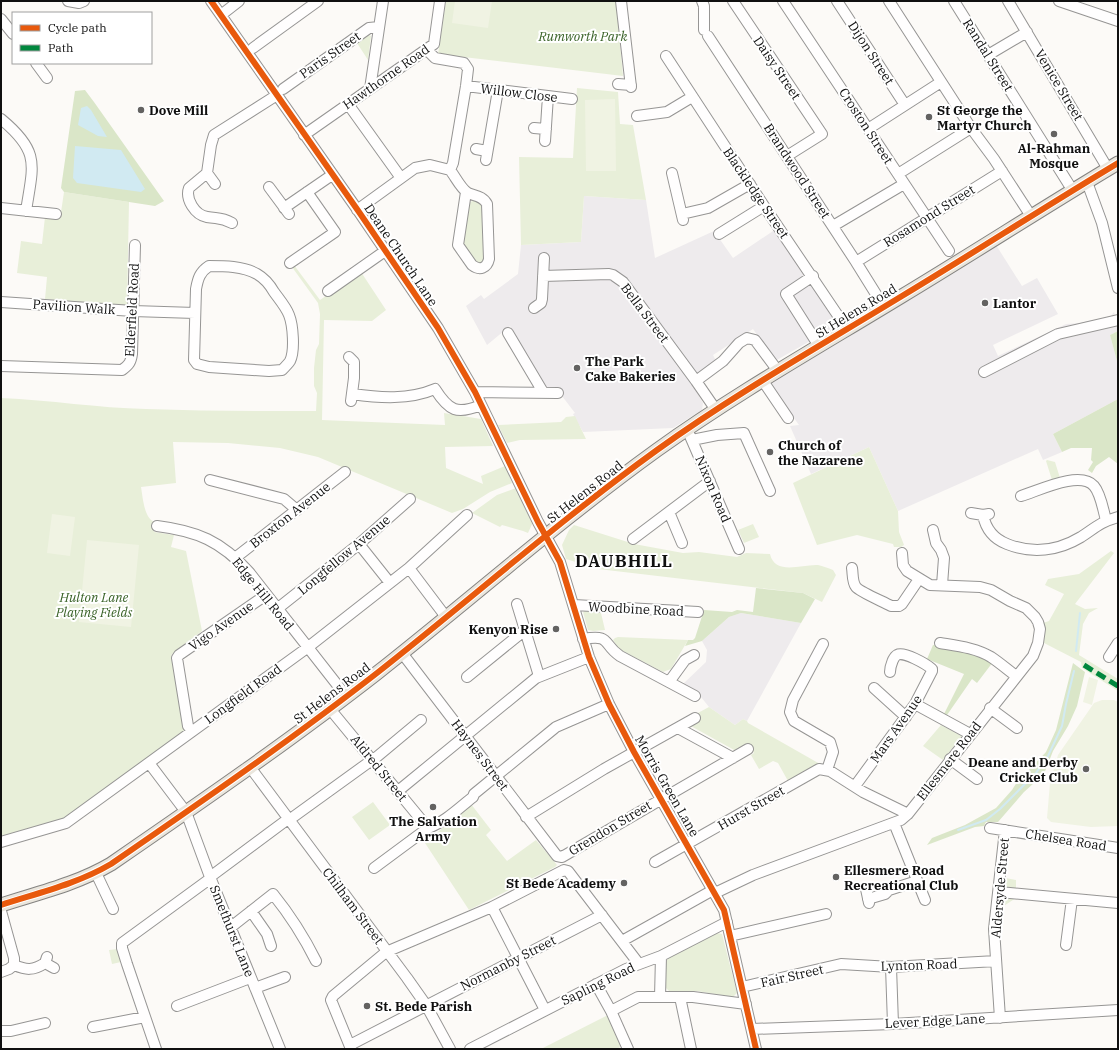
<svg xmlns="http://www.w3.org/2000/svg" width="1119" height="1050" font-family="'IBM Plex Serif',serif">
  <rect width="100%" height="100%" fill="#fcfaf7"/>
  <path fill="#eeebed" d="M584 196 646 200 655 258 714 231 733 258 776 229 840 324 775 361 753 329 713 355 716 361 690 381 703 403 702 410 673 428 583 432 573 414 575 413 562 396 549 391 510 326 487 345 466 306 481 295 484 299 518 274 521 245 581 242Z
    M996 245 1022 286 1037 278 1058 314 993 345 998 356 1066 324 1080 323 1111 316 1114 312 1118 331 1110 335 1118 365V399L1053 434 1062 452 1043 460 1038 449 898 511 869 447 811 474 790 426 799 425 769 384 897 308Z
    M741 613 801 623 747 721 743 719 735 725 709 707 697 692 683 684 706 662 707 650 702 641 729 617Z"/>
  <path fill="#e8efd9" d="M446 1H616L623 76 438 54Z
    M369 35 371 36 368 60 357 43Z
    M577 88 618 92 620 124 633 125 646 200 584 196 581 242 521 245 519 157 573 158Z
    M64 192 129 202 127 306 45 299 47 277 17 273 21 241 42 244 45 217 60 219Z
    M475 199 481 203 482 207 484 254 486 255 483 264 477 263 462 244 468 204Z
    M294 265 320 300 361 272 386 310 372 321 324 320 322 420 445 425 444 413 481 419 493 446 445 447 446 468 483 484 481 476 505 466 512 483 490 492 463 509 452 513 318 457 280 448 228 443 173 442 176 483 141 487C143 498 144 519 155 522L154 532 174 535 171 547 186 551 202 631 172 654 171 657 184 731 64 818 1 836V398C50 400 98 408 146 409 203 411 259 411 316 411L317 393 314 386V368L316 350 319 344 320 314 318 303 292 267Z
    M575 416 586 439 520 440 507 443 498 425 561 422 566 417Z
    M869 447 898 511 899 532 904 545 901 547H894L893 544 857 535 817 545 793 483Z
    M1047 460 1055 462 1060 478 1052 480 1046 461Z
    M516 488 533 522 528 533 523 531 502 525 500 527 472 513 497 495Z
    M753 524 759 537 744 543 738 530Z
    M574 525 634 544 683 553 699 552 737 557 746 553 770 554C775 576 802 564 818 565 823 566 828 568 833 570L836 575 822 602 803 593 598 569 566 559 562 545 569 530Z
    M1111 551 1114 553 1075 604 1085 609 1098 608 1089 613 1083 624 1079 655 1118 679V691L1082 668 1081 662 1044 643 1043 623 1049 621 1064 594 1045 585 1048 579 1079 574Z
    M585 611 601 613 605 630 593 631 588 630 583 612Z
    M618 637 688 640 671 669 663 672 619 649 613 640 615 638Z
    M709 707 735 725 743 719 747 721 748 723 820 764 788 781 778 763 773 761 759 769 751 755 754 753 747 744 736 751 689 725 696 714Z
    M941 725 962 736 943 760 923 746Z
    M373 802 390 825 369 840 352 817Z
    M471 804 491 830 486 835 507 861 536 840 557 865 555 867 469 910 425 843Z
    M1000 877 1016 880V898L996 911Z
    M717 933 722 934 737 993 733 997 697 991H669L665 987 666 962 668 958Z
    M118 949 121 962 112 964 109 950Z
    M608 1015 621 1043 619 1049H541Z"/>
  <path fill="#dae6c8" d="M85 90 94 102 164 201 155 206 64 192 61 188 75 91Z
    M1118 331V365L1110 335Z
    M1118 399V464L1109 457 1096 466 1092 473 1088 470 1093 462 1091 460 1092 448H1071L1062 452 1053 434Z
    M756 588 803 593 815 599 801 623 741 613 729 617 702 641 685 646 688 640H693L695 638 704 610 732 612 737 610 753 612Z
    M933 645 963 648 993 662 977 683 972 679 947 715 944 714 964 674 927 659Z
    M1073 663 1085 672 1077 706 1068 726 1053 751 1044 774 1024 792 998 822H986L984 826 975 827 927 845 932 838 965 825 996 808 1012 790 1019 779 1031 768 1046 752 1056 730Z"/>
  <path fill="#f0f3e3" d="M455 1H492L488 28 452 23Z
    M615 99 616 171H586L585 100Z
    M52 514 75 517 70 556 47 553Z
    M87 540 139 545 131 627 79 622Z
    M1089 677 1098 680 1092 705 1083 702Z
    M1102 700H1114L1118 702V826L1091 827 1051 822 1047 818 1050 783 1058 755 1094 703Z"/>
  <path fill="#d1eaf2" d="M87 106 91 110 107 137 98 136 78 125 81 108Z
    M75 146 121 150 145 189 141 192 77 183 73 178Z"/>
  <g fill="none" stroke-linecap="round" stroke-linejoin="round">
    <path stroke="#d1eaf2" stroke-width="2" d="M1076 651 1080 613
      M958 830 986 820 1000 809 1036 773 1048 756 1062 726 1066 704 1074 671"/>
    <g stroke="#969594" stroke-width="12">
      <path id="minor" d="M68 1 79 3 84 1
        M211 1 359 212 438 328 475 392 538 522 560 562 589 657 609 704 634 752 724 910 756 1049
        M621 1 631 87
        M702 1 704 6V30
        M733 1 822 134 787 156
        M783 1 949 251
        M837 1 905 105
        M889 1 971 128 994 159 1031 216
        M954 1 1073 191
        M1008 1 1108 169
        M1059 1 1118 21
        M221 15 239 1
        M1 19 13 34
        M708 36 856 262 884 307
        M253 48 318 1
        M426 49 435 58 464 63 468 69 466 86 453 163 450 170
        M988 55 1027 32
        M666 56 764 206 847 329
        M36 63 47 78
        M618 84 631 85
        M466 86 572 99
        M283 89 369 28 379 27
        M370 89 383 1
        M348 104 401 178
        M637 116 667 112 692 97
        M1 119C41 152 33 165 26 211
        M534 128 546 129
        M868 129 941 82
        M304 135 434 44 440 1
        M545 141 548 96
        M476 149 487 151
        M486 160 498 90
        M207 173 215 184
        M672 173 683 220
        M898 174 971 128
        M1087 182 1102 223 1118 288
        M269 187 289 214
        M1 208 56 214
        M284 208 332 175
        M357 210 415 168 430 165 450 170C455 176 461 189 468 193 475 196 483 196 487 204L489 259C487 268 480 271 472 265L458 245 466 192
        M682 214 708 208 750 184
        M232 223C221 217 218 219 207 217 195 215 185 199 189 188L207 173 211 145 214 135 277 95
        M833 226 904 184
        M719 234 764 206
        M856 262 1002 171
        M290 263 335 232 307 192
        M209 266C224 266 243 266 257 274 264 278 270 285 274 292 279 299 286 307 289 315 293 325 295 351 290 361 288 364 285 367 282 370L269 371 209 367 197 364 194 360 196 289C198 278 200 272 209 266Z
        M543 276 609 274 613 275 623 282 696 381 716 410
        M813 276 786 294 819 346
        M328 291 385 251
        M1 302 133 311 195 313
        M534 308 541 303 542 299 544 258
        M508 333 543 392
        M349 357 354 362V378L351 401
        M1 366 122 370C129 365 131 362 132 354L135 245
        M984 372 1058 334 1118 320
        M696 381 723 361 739 343 747 338 755 340 778 371
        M763 381 788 418
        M475 392 558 393
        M352 394C380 398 409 400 435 389 449 411 457 415 481 405
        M687 429 739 549
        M692 440 717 435 744 433 770 491
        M210 480 284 499 297 510
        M1021 496C1038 491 1080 470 1094 486 1101 494 1103 510 1106 520
        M669 512 682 543
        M971 513 983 515 989 514
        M983 515C986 530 994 539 1007 544 1032 554 1058 551 1081 537 1095 528 1100 522 1118 517
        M157 526C197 531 221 541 249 572L346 696
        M933 530 936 543 941 550 944 558 942 585
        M633 539 710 481
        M359 544 390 583
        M235 558 345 472
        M409 568 446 617
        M852 568C853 574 852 582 856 587 860 592 884 602 891 606H899L902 604 919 579
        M517 604 539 676
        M574 605 698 612
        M277 609 359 544 410 499
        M583 639C612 634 602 644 620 656L695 696
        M940 643C958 646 976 648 991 657 1000 663 1008 670 1016 676
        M823 644 793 700 790 712 794 721 830 742 833 752 827 770
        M402 653 557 856 562 857 748 749
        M1109 657 1118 643
        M467 677 525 630
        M669 682 685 660 694 655
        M874 688 906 717
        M915 704 970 734
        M990 708 1017 728
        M330 709 428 828
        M678 728 733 758
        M192 731 188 726 177 658 179 655 266 595
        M950 759 977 779
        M373 760 421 720
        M149 763 186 812 210 877 280 1049
        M250 767 407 978 426 1005 450 1049
        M855 786 915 704 932 671V669C926 664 904 651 897 655 895 656 894 658 893 660 891 665 890 667 890 672
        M398 791 536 678 589 657
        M526 817 604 769 695 718
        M289 820 372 760
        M894 823 925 900
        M990 828 1118 848
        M1 842 66 823 307 648 409 568 467 515
        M655 862 819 769 830 771 863 792 908 814
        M374 868 428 828C445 822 459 808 473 797L474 794 556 727 609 704
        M96 873 113 909
        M210 877 288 819
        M866 889 869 903
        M999 892 1118 903
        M715 893 753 875 901 820 908 814 1033 656 1038 643 1040 629 1038 622 1035 617 1026 608 1010 601 991 590 980 587 930 585 907 571 903 565 902 553
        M868 899 885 894 889 890 917 881
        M492 907 545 1010
        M1 911 14 958V965
        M251 911 267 934 271 946
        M231 927 273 894C290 915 304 937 316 961
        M730 936 826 914
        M622 941 713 890
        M1066 945 1072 899
        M45 963 54 968
        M891 967 893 1024
        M1 972 9 969 14 965C26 970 33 971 45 963L47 957
        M596 984 611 1011 628 1049
        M742 987 841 964 891 967 996 961
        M255 988 285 977
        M660 997 661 956
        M680 997 691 1049
        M177 1006 250 978
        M611 1011 638 997H693L746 1004
        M1000 1018 994 929 1005 830
        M93 1027 145 1017
        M752 1029 893 1024 1118 1010
        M1 1031H11L45 1023
        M350 1045 602 915
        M156 1049 127 964 122 948V943L211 878
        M351 1049 331 1000 333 996 386 952 492 907 564 870 568 871 639 964
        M470 1049 626 969 661 956 727 922"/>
    </g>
    <g stroke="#848381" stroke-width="15">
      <path id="major" d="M1 905C38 893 77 884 111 864 201 802 291 740 377 673 471 599 560 520 657 450 735 394 820 346 902 296 975 252 1046 206 1118 163"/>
    </g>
    <use href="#minor" stroke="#fffefe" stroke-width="10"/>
    <use href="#major" stroke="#eae6dd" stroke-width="13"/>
    <path stroke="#00873e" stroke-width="5" stroke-dasharray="10 5" stroke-linecap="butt" d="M1084 665 1118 686"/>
    <g stroke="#fff" stroke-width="8">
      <path id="cycleway" d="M211 1 359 212 438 328 475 392 538 522 560 562 589 657 609 704 634 752 724 910 756 1049
        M1 905C38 893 77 884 111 864 201 802 291 740 377 673 471 599 560 520 657 450 735 394 820 346 902 296 975 252 1046 206 1118 163"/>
    </g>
    <use href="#cycleway" stroke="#e8590c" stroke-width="6"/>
  </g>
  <g fill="#636261" stroke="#fff" stroke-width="1.5">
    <circle cx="141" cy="110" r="4"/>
    <circle cx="929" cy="117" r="4"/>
    <circle cx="1054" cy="134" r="4"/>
    <circle cx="985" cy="303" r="4"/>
    <circle cx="577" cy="368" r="4"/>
    <circle cx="770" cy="452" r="4"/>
    <circle cx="556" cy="629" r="4"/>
    <circle cx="1086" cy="769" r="4"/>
    <circle cx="433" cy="807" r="4"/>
    <circle cx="836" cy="877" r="4"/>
    <circle cx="624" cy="883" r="4"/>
    <circle cx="367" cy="1006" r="4"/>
  </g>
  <g text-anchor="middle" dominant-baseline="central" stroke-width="4" stroke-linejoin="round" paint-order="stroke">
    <g font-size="13" font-style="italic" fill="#396227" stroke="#fff">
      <text x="583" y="36">Rumworth Park</text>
      <text x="94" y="597">Hulton Lane<tspan x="94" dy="15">Playing Fields</tspan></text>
    </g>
    <g font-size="13" fill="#101010" stroke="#fff">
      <text transform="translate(871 53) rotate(57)">Dijon Street</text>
      <text transform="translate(330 55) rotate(-35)">Paris Street</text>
      <text transform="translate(988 55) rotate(58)">Randal Street</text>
      <text transform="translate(777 68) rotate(56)">Daisy Street</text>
      <text transform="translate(386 77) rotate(-35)">Hawthorne Road</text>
      <text transform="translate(1059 85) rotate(59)">Venice Street</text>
      <text transform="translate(519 93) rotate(7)">Willow Close</text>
      <text transform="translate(866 126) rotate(57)">Croston Street</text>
      <text transform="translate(797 171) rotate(57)">Brandwood Street</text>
      <text transform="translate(756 193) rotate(56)">Blackledge Street</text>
      <text transform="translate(929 216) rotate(-32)">Rosamond Street</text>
      <text transform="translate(401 255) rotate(56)">Deane Church Lane</text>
      <text transform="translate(74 307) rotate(4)">Pavilion Walk</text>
      <text transform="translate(132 310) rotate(-87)">Elderfield Road</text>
      <text transform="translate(856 311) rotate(-31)">St Helens Road</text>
      <text transform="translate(645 313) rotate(53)">Bella Street</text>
      <text transform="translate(713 489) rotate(67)">Nixon Road</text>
      <text transform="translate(585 492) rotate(-38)">St Helens Road</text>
      <text transform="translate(290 515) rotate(-38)">Broxton Avenue</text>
      <text transform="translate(344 555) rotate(-40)">Longfellow Avenue</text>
      <text transform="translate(263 594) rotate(51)">Edge Hill Road</text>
      <text transform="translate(636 609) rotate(3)">Woodbine Road</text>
      <text transform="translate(221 626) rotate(-35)">Vigo Avenue</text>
      <text transform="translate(332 693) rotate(-37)">St Helens Road</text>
      <text transform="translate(243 694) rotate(-36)">Longfield Road</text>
      <text transform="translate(896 729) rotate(-55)">Mars Avenue</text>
      <text transform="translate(480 755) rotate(53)">Haynes Street</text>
      <text transform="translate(949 761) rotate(-52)">Ellesmere Road</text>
      <text transform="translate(379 768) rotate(51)">Aldred Street</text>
      <text transform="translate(667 786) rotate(60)">Morris Green Lane</text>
      <text transform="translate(751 808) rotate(-30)">Hurst Street</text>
      <text transform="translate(610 828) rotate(-31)">Grendon Street</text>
      <text transform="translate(1066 840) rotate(9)">Chelsea Road</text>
      <text transform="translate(1000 888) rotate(-85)">Aldersyde Street</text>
      <text transform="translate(353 906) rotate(53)">Chilham Street</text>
      <text transform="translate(232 931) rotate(68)">Smethurst Lane</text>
      <text transform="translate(508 963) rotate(-27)">Normanby Street</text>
      <text transform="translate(919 965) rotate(-2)">Lynton Road</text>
      <text transform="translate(792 976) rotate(-13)">Fair Street</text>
      <text transform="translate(598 984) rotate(-26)">Sapling Road</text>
      <text transform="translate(935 1021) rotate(-3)">Lever Edge Lane</text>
    </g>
    <g font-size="13" font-weight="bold" fill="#101010" stroke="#fff" text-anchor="start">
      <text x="149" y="110">Dove Mill</text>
      <text x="937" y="110">St George the<tspan x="937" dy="15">Martyr Church</tspan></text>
      <text x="1054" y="148" text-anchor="middle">Al-Rahman<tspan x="1054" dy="15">Mosque</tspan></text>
      <text x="993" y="303">Lantor</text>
      <text x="585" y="361">The Park<tspan x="585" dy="15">Cake Bakeries</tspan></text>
      <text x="778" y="445">Church of<tspan x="778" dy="15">the Nazarene</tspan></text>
      <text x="548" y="629" text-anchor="end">Kenyon Rise</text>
      <text x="1078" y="762" text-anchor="end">Deane and Derby<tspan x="1078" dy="15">Cricket Club</tspan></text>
      <text x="433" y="821" text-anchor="middle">The Salvation<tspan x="433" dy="15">Army</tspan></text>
      <text x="844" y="870">Ellesmere Road<tspan x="844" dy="15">Recreational Club</tspan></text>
      <text x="616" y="883" text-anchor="end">St Bede Academy</text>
      <text x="375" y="1006">St. Bede Parish</text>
    </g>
    <g font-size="17" font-weight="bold" letter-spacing="1" fill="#101010" stroke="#fff">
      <text x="624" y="561">DAUBHILL</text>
    </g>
  </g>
  <rect width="1119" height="1050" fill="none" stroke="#101010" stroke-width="4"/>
  <rect x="12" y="12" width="140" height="52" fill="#ffffff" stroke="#9f9f9f"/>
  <rect x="20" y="25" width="20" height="6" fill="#e8590c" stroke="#9f9f9f"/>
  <text x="48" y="32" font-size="12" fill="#101010">Cycle path</text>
  <rect x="20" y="45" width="20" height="6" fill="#00873e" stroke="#9f9f9f"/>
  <text x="48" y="52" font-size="12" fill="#101010">Path</text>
</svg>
